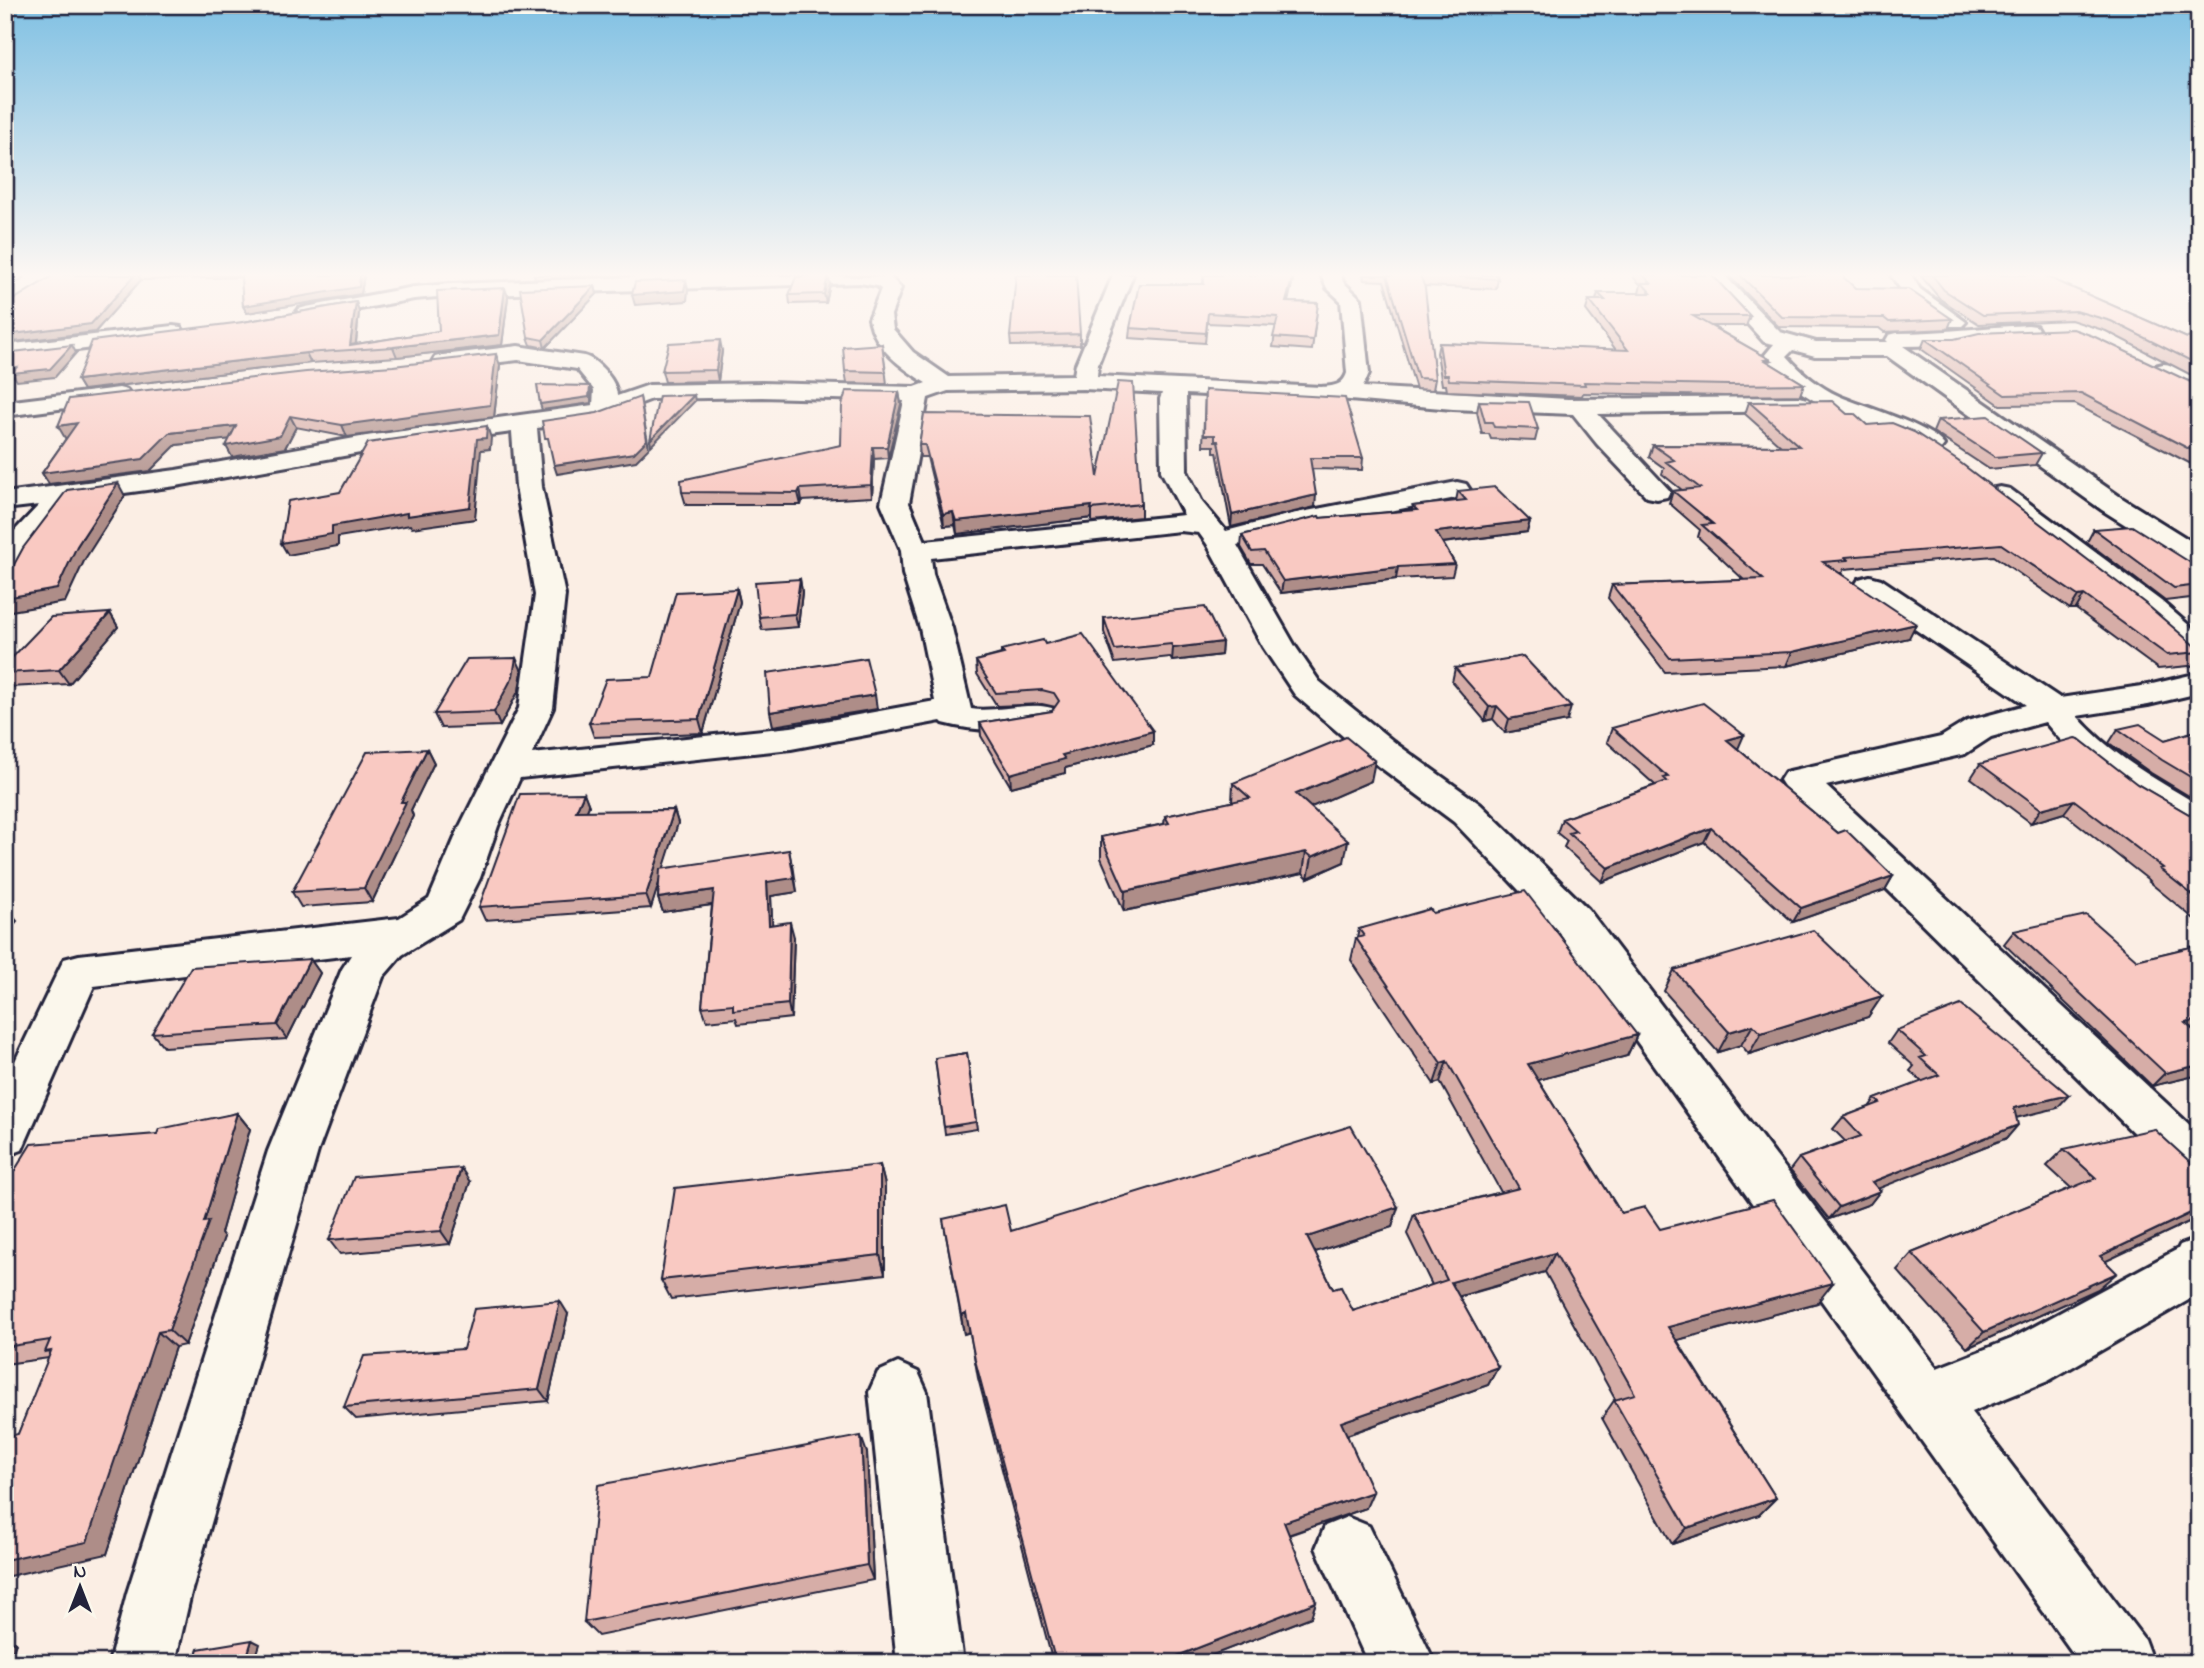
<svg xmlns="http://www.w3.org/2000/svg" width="2204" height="1668" font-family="'Indie Flower',sans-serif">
  <rect width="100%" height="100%" fill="#fbeee4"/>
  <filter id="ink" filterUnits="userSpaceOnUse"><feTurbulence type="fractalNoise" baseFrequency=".0143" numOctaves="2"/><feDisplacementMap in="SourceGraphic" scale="14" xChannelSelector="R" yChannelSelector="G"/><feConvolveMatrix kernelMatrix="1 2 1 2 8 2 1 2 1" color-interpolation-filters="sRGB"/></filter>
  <g filter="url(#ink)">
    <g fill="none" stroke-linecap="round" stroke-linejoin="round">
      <g stroke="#22223b" stroke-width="6">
        <path id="minor" d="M5 275H23L20 279 5 284Z
          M686 275 890 277 901 288 891 315 893 329 913 352 949 377 1074 375 1076 364 1113 275H1133L1098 364 1097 376 1321 387C1333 386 1343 386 1347 373L1341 301 1327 288 1321 275H1341L1343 282 1361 299 1369 373 1363 387 1568 399 1800 397 1808 399 1812 404 1808 409 1800 411 1598 414 1670 491 1667 497 1657 499 1647 497 1597 444 1573 414 1453 409 1338 399 1321 401 1186 394 1187 471 1202 502 1226 531 1291 514 1457 482 1466 484 1470 490 1466 496 1294 530 1237 545 1295 646 1319 681 1398 745 1480 804 1588 909 1937 1368 2011 1339 2178 1249 2180 1245 2199 1238V1294L2048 1381 1971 1412 2144 1639 2153 1663H2080L1558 931 1454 822 1372 761 1295 695 1263 647 1207 544 1199 533 1180 531 931 558 933 574 952 628 971 709C998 713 1026 701 1052 708L1057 715 1052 722C1014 732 980 733 943 723L941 721 791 749 520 778 498 826 480 878 459 920 402 955 383 977 318 1151 191 1593 175 1663H109L127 1593 268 1151 342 969 351 955 94 986 22 1150 5 1156V1082L64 959 79 955 399 918 429 899 460 826 519 708 535 595 516 487 512 432 366 452 176 486 73 500 15 564 5 567V541L39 505 5 509V493L176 470 366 436 593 405 594 390 577 369 518 360 443 369 435 367 432 362 435 357 443 355 518 346 584 356C597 359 618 382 617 396L649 385 762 383 915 387 926 383C902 368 875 349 869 319L881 289 877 286 860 283 449 296 414 299 306 319 299 317 296 313 299 309 306 307 414 287 449 284ZM1084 389 1162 393 1160 399 1161 471 1184 515 925 541 909 503 928 398 948 391ZM762 397 904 401 881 503 901 550 903 574 920 628 935 701 791 727 532 754 553 708 565 595 542 487 537 428 599 419 652 399Z
          M1703 275H1724L1780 332 1816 342H1888L1886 340 1889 335 1897 333C1941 333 1984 327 2028 325L2036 326 2039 331 2036 336 2028 337C1986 340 1945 346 1903 346L2122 498 2199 546V568L2189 565 2102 510 1887 356H1815L1793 350 1787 356C1802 373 1819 387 1839 396 1864 407 1930 425 1944 445L1940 450 1931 453 1922 450C1868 420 1801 410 1764 356L1774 344 1764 342Z
          M1891 275H1911L1920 289 1966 322 1962 326H1948L1906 297Z
          M173 326 181 327 184 332 181 337 5 359V345Z
          M2163 364 2199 367V381L2155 376 2152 371 2155 366Z
          M119 388 127 390 131 395 127 400 5 416V402Z
          M2000 487 2010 489 2161 601 2199 634V661L2188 658 2139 615 1990 501 1986 495 1990 489Z
          M1870 576 1881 579 2060 698 2148 685 2199 673V693L2148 705 2077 716C2111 755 2155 779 2199 805V835L2186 831C2133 799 2084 770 2045 722L1991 737 1965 754 1826 786 2195 1130 2199 1134V1191L2181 1185 2161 1160 1785 788 1780 780 1785 772 1941 737 1967 721 2026 705 1859 591 1855 585 1859 579Z
          M898 1363 918 1372 927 1392 963 1663H897L869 1392 878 1372Z
          M1347 1517 1369 1526 1435 1663H1368L1316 1548 1325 1526Z"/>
      </g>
      <use href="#minor" fill="#fbf7ec" fill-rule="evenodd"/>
    </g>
    <path fill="#d6ada7" stroke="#22223b" stroke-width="2" d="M54 275H364L361 294 247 313 243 306 241 277 141 280 95 332 13 300Z
      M534 275H615L535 279Z
      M1203 275H1294L1288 302 1318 303 1312 350 1273 347 1276 326 1207 323 1205 343 1129 338 1130 328 1203 284Z
      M1363 275H1497L1498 279 1496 289 1424 286 1435 379 1433 390 1416 389 1384 281 1364 280Z
      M1635 275H1712L1750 316 1746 326H1712L1771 360 1770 363 1804 384 1800 395 1725 396 1583 393 1582 396 1447 391 1446 385H1442L1437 353 1439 343 1616 350 1586 310 1589 300H1596L1598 293H1639L1641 285 1634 278Z
      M1731 275H1841L1855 288 1952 319 1948 329 1884 332 1879 328 1779 327 1730 277Z
      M1920 275H2043L2187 338 2199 336V379L2106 331 2071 320 1979 324 1940 299Z
      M2180 275H2199V283Z
      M830 284 826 303 790 304 789 295Z
      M595 286 597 294 545 348 531 345 528 337Z
      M508 297 502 345 397 357 311 363 83 390 77 380 243 322 356 302 359 312 356 344 439 331Z
      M1080 334V345L1011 346 1010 336Z
      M1925 339 2199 386V468L2075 404 2000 405 1921 349Z
      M882 344 887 384 847 383 845 371Z
      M722 351 718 381 665 382 662 371Z
      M500 365 494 417 347 437 296 427 285 448 232 457 230 439 176 445 150 471 49 484 42 473 67 437 65 438Z
      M1205 390 1363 458 1362 470 1312 469 1315 507 1231 527 1217 452H1214V446H1203Z
      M899 392 901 404 888 458 874 459 872 497 802 501 801 505H686L682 492 841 445Z
      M1479 401 1538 429 1535 441 1491 439 1489 434H1482L1477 412Z
      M1749 402 1847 414 1867 425 2196 647H2199V665L2158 669 2076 609H2070L1994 556 1844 569 1842 573H1839L1909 638 1786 666 1665 672 1608 598 1612 585 1744 580 1698 537 1700 530 1669 503 1673 491 1682 490 1662 474 1664 468 1649 457 1653 445 1781 446 1745 414Z
      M924 414 1098 477 1141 504V517L1092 522V518L957 534 955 525 944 526 927 457H920L919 445Z
      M1938 420 2042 453 2035 465 1989 469 1933 432Z
      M1458 491 1530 521 1527 532 1443 543 1455 564 1452 576 1396 579 1281 593 1262 564H1251L1241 547 1242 535 1320 518 1412 510 1413 506 1456 501Z
      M2094 529 2199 568V597L2165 601 2087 542Z
      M800 579 802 592 798 627 762 630 759 617Z
      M737 589 740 602 703 733 594 737 589 723 652 677Z
      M110 613 118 627 69 684 9 687 5 697V665Z
      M1104 618 1222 642 1221 655 1172 661 1170 657 1115 663 1104 632Z
      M1045 644 1153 745 1065 768V773L1011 787 981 736 980 723 1052 711 1055 707 1042 704 997 706 977 674 976 661 1001 654V650Z
      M1455 668 1567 721 1505 733 1493 719 1485 721 1452 682Z
      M522 671 519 690 500 726 441 728 434 714Z
      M1612 728 1738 749 1838 833 1893 876 1885 890 1793 922 1704 842 1602 882 1564 847 1567 841 1557 833 1562 819 1655 785 1607 742Z
      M2118 729 2165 740 2199 730V802L2151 773 2109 743Z
      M427 749 434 763 411 810 413 816 372 902 301 907 292 892Z
      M1980 764 2137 784 2199 820V923L2149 882 2150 881 2064 813 2031 823 1971 778Z
      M1371 781 1310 807 1344 862 1308 878 1303 873 1124 911 1101 858V837L1164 824 1165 816 1232 802 1233 783Z
      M584 793 589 806 586 811 674 810 678 823 663 868 793 864 797 892 771 896 772 924 794 937 791 1018 738 1024 736 1018 707 1021 702 1007 712 905 663 912 658 898 659 881 651 908 485 920 479 907Z
      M1433 913 1637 1035 1627 1056 1538 1080 1621 1213 1660 1229 1817 1303 1677 1340 1776 1498 1759 1515 1672 1544 1602 1418 1615 1399 1545 1272 1459 1297 1498 1367 1488 1385 1347 1435 1366 1508 1289 1535 1316 1602 1311 1617 1192 1663H1053L978 1378 970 1332 964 1334 943 1219 1011 1231 1398 1207 1392 1227 1315 1252 1333 1289 1353 1311 1432 1285 1407 1234 1414 1214 1501 1192 1440 1082 1434 1084 1351 960 1356 938H1357L1359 929Z
      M2014 931 2137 960 2199 945V1030L2194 1031 2199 1075 2152 1086 2004 944Z
      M310 959 320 973 287 1039 164 1047 152 1033Z
      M1674 970 1882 996 1868 1017 1749 1054 1741 1045 1718 1052 1664 991Z
      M1897 1030 2057 1108 2016 1117 2007 1138 1877 1188 1880 1191 1870 1204 1829 1219 1790 1170 1799 1158 1845 1141 1833 1129 1843 1117 1869 1107 1875 1099 1922 1082 1910 1071 1914 1066 1888 1043Z
      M967 1053 977 1129 945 1134 935 1058Z
      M237 1113 250 1129 221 1233 224 1237 185 1345 175 1347 107 1554 18 1434 49 1358 5 1364V1186L157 1134Z
      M2064 1149 2199 1170V1217L2105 1261 2098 1289 1967 1348 1897 1270 1912 1253 2071 1188 2047 1166Z
      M880 1165 885 1185V1274L671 1299 661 1280Z
      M470 1182 450 1244 340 1254 329 1240Z
      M568 1314 548 1401 356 1419 344 1407 463 1349Z
      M867 1453 873 1580 598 1636 584 1622Z"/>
    <path fill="#ae8d88" stroke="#22223b" stroke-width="2" d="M135 275H138L141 280 95 332 5 343V335Z
      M360 275H364L361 294 247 313 243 306Z
      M828 275 830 284 826 303 824 294Z
      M1293 275V280L1285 311 1286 302Z
      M686 280 688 290 687 301 635 305 632 295Z
      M595 286 597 294 545 348 543 340Z
      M505 288 508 297 502 345 397 357 393 347 499 335Z
      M356 302 359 312 355 350 350 345Z
      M720 340 722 351 718 381 716 370Z
      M72 345 76 353 55 377 17 381 14 376 5 377V369Z
      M306 353 311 363 83 390 77 380Z
      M496 354 500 365 494 417 347 437 342 425Z
      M590 386 591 391V403L542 410 540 404Z
      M899 392 901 404 888 458 887 447Z
      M694 395 695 401 651 446 650 440Z
      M640 397 649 448 636 461 557 474 554 465Z
      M290 416 296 427 285 448 232 457 226 446Z
      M77 423 84 435 65 438 58 426Z
      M236 426 242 438 176 445 150 471 49 484 42 473 169 433Z
      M487 426 491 438 490 449 481 450 475 519 412 528 410 525 338 537V546L288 555 281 543 332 526 477 439Z
      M873 447 874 459 872 497 871 485Z
      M118 483 125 496 85 559 65 602 5 612V598L77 546Z
      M800 489 802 501 801 505 798 493Z
      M1316 495 1315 507 1231 527 1232 515Z
      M1092 506V518L957 534 956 521Z
      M953 512 955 525 944 526 943 514Z
      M1530 521 1527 532 1433 544 1436 532Z
      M1398 567 1396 579 1281 593 1283 581Z
      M800 579 802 592 798 627 795 614Z
      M737 589 740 602 703 733 699 719Z
      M2084 595 2076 609H2070L2078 596Z
      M110 613 118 627 69 684 59 670Z
      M1916 624 1909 638 1786 666 1792 652Z
      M1222 642 1221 655 1172 661 1173 648Z
      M516 658 522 671 519 690 500 726 494 712Z
      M5 683 9 687 5 697Z
      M875 695 877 709 773 726 770 712Z
      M1497 706 1493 719 1485 721 1489 707Z
      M1571 707 1567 721 1505 733 1509 719Z
      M1153 731V745L1065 768V773L1011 787 1010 774 1062 755Z
      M1744 735 1738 749 1727 740Z
      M427 749 434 763 411 810 413 816 372 902 364 888 401 802Z
      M1375 761 1371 781 1293 815 1296 794Z
      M584 793 589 806 581 824 576 811Z
      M2074 800 2064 813 2031 823 2041 809Z
      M674 810 678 823 651 908 646 895Z
      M1711 828 1704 842 1602 882 1608 868Z
      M1348 841 1344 862 1308 878 1312 857Z
      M789 850 797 892 771 896 773 939 769 925 767 882Z
      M1306 852 1303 873 1124 911 1125 891Z
      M1893 876 1885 890 1793 922 1801 908Z
      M714 890 718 904 663 912 658 898Z
      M5 907 17 921 5 935Z
      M790 922 794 937 791 1018 788 1004Z
      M310 959 320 973 287 1039 277 1025Z
      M1882 996 1868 1017 1749 1054 1761 1033Z
      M2199 1020V1030L2172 1037 2185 1023Z
      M1753 1025 1741 1045 1718 1052 1729 1032Z
      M1637 1035 1627 1056 1520 1085 1528 1064Z
      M1447 1061 1440 1082 1434 1084 1441 1063Z
      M2199 1065V1075L2152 1086 2165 1073Z
      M2069 1095 2057 1108 2003 1121 2014 1108Z
      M237 1113 250 1129 221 1233 224 1237 185 1345 169 1330 204 1222Z
      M2018 1125 2007 1138 1862 1195 1872 1182Z
      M880 1165 885 1185V1274L880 1255Z
      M461 1168 470 1182 450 1244 441 1231Z
      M1880 1191 1870 1204 1829 1219 1839 1207Z
      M1398 1207 1392 1227 1303 1256 1307 1237Z
      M2199 1209V1217L2081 1273 2100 1256Z
      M1555 1253 1545 1272 1443 1301 1451 1282Z
      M2117 1273 2098 1289 1967 1348 1984 1332Z
      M1833 1283 1817 1303 1655 1346 1668 1327Z
      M560 1301 568 1314 548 1401 539 1389Z
      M966 1313 970 1332 964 1334 961 1315Z
      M158 1332 175 1347 107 1554 5 1577V1560Z
      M1498 1367 1488 1385 1335 1439 1341 1422Z
      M861 1436 867 1453 873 1580 867 1565Z
      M1373 1492 1366 1508 1279 1538 1284 1522Z
      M1776 1498 1759 1515 1672 1544 1687 1528Z
      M1316 1602 1311 1617 1192 1663H1159Z
      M5 1638 16 1643 9 1663H5Z
      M252 1640 260 1644 254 1663H245Z"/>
    <path fill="#f9c9c2" stroke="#22223b" stroke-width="2" d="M54 275H135L91 324 5 335V301L13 300Z
      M241 275H360L359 287 243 306Z
      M828 275 824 294 789 295 796 277Z
      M1016 275H1076L1080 334 1010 336Z
      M1204 275H1293L1286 302 1318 303 1313 340 1273 337 1278 317 1208 313 1206 333 1130 328 1139 284H1204Z
      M1387 275H1497L1498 279 1420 275 1425 288 1435 379 1418 378Z
      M1643 275H1712L1750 316H1693L1771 360H1765L1804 384 1729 385 1584 382 1585 385 1449 380 1448 375H1444L1439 343 1628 350 1589 300H1605L1598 293H1651L1642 283H1651Z
      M1740 275H1841L1855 288 1908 289 1952 319 1889 322 1884 318 1782 317Z
      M1932 275H2043L2187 338 2199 336V365L2111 321 2076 311 1983 315 1944 290Z
      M686 280 684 291 632 295 635 282Z
      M595 286 543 340 528 337 520 289Z
      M505 288 499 335 393 347 306 353 77 380 92 341 243 322 356 302 350 345 439 331 437 291Z
      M2073 329 2093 336 2199 386V454L2081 393 2005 395 1925 339H1954L1979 333Z
      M720 340 716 370 662 371 669 343Z
      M882 344 886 372 845 371 843 347Z
      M72 345 50 369 12 373 17 367 5 369V353Z
      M496 354 490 405 342 425 290 416 280 436 226 446 236 426 169 433 143 459 42 473 77 423 58 426 69 399 306 372 393 366Z
      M1118 382 1133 383 1141 504 1091 509 1092 506 956 521 953 512 943 514 925 445H919L924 414 1090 416 1098 477Z
      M537 385 590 386 589 397 540 404Z
      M1205 390 1345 398 1363 458H1310L1316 495 1232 515 1218 441H1215V435H1204Z
      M846 391 899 392 887 447H873L871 485 800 489 798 493 682 492 681 480 841 445 842 405Z
      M694 395 650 440 659 396Z
      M640 397 647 440 634 453 554 465 548 438H545L542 421 597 413Z
      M1479 401 1529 402 1538 429 1494 427 1492 422H1485Z
      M1832 401 1847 414H1855L1867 425 1892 423 1914 432 1958 461 2146 604 2196 647H2199V652L2167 655 2084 595 2078 596 2001 544 1845 557 1848 560 1823 562 1916 624 1792 652 1670 658 1612 585 1763 579 1702 525 1713 524 1673 491 1700 488 1666 462 1674 460 1653 445 1799 446 1749 402Z
      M1988 416 2042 453 1995 457 1938 420Z
      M487 426 486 438 477 439 470 507 407 516V513L332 526V534L281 543 288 501 340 492 368 443Z
      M118 483 77 546 57 589 5 598V581L23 548 67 490Z
      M1495 487 1530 521 1436 532 1455 564 1398 567 1283 581 1264 551 1252 552 1242 535 1319 516 1320 518 1417 510 1413 506 1466 500 1458 491Z
      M2132 526 2199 568V585L2174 588 2094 529Z
      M800 579 795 614 759 617 755 582Z
      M737 589 699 719 589 723 606 679 652 677 676 592Z
      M1205 607 1222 642 1173 648 1171 644 1115 650 1104 618Z
      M110 613 59 670 5 673V665L51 617Z
      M1083 634 1153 731 1062 755 1065 759 1010 774 980 723 1052 711 1059 701 1054 693 1042 690 996 693 976 661 1004 654 1001 650 1043 640 1045 644Z
      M1523 656 1571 707 1509 719 1497 706 1489 707 1455 668Z
      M516 658 513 676 494 712 434 714 467 659Z
      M866 658 875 695 770 712 767 673Z
      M1703 703 1744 735 1727 740 1838 833 1846 830 1893 876 1801 908 1711 828 1608 868 1569 833 1576 831 1562 819 1667 781 1664 778 1668 777 1612 728Z
      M2140 724 2165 740 2199 730V782L2162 760 2118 729Z
      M1346 737 1375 761 1296 794 1348 841 1312 857 1306 852 1125 891 1101 837 1169 823 1165 816 1250 798 1233 783Z
      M2075 738 2079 739 2137 784 2199 820V900L2160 869 2163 868 2074 800 2041 809 1980 764Z
      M427 749 401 802H406L364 888 292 892 367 752Z
      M584 793 576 811 674 810 646 895 479 907 520 794Z
      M789 850 794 878 767 882 769 925 790 922 788 1004 733 1010V1004L702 1007 714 890 658 898 660 869Z
      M1525 891 1637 1035 1528 1064 1621 1213 1645 1207 1660 1229 1773 1200 1833 1283 1668 1327 1776 1498 1687 1528 1614 1400 1635 1394 1555 1253 1451 1282 1498 1367 1341 1422 1373 1492 1284 1522 1316 1602 1159 1663H1056L975 1360 966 1313 961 1315 943 1219 1005 1205 1011 1231 1351 1126 1398 1207 1307 1237 1333 1289 1341 1287 1353 1311 1447 1280 1414 1214 1519 1188 1447 1061 1441 1063 1356 938 1364 936 1359 929 1430 909 1433 913Z
      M2086 915 2137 960 2199 945V1020L2185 1023 2199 1035V1065L2165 1073 2014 931Z
      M1813 930 1882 996 1761 1033 1753 1025 1729 1032 1674 970Z
      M310 959 277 1025 152 1033 191 967Z
      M1961 1005 2069 1095 2014 1108 2018 1125 1872 1182 1880 1191 1839 1207 1799 1158 1861 1136 1843 1117 1880 1103 1875 1099 1939 1075 1920 1058 1926 1056 1897 1030Z
      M967 1053 976 1122 944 1127 935 1058Z
      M237 1113 204 1222 209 1221 169 1330 158 1332 87 1542 5 1560V1437L18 1434 51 1351 45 1352 50 1340 5 1347V1186L31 1144 157 1134 159 1129Z
      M2154 1129 2199 1170V1209L2100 1256 2117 1273 1984 1332 1912 1253 2096 1178 2064 1149Z
      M880 1165V1255L661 1280 675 1188Z
      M461 1168 441 1231 329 1240 354 1177Z
      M560 1301 539 1389 344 1407 364 1356 463 1349 474 1309Z
      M861 1436 867 1565 584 1622 598 1485Z
      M252 1640 245 1663H193L198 1649Z"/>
  </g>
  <linearGradient id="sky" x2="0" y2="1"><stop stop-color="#7fc0e3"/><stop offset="0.54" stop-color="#fdf7f3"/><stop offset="1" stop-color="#fdf7f3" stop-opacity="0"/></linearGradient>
  <rect width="2204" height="509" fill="url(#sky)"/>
  <rect width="2204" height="1668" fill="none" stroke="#fbf7ec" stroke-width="28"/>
  <rect x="14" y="14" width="2176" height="1640" fill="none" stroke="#22223b" stroke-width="2.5" filter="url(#ink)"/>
  <g transform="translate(80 1587)" stroke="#fbf7ec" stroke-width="5" paint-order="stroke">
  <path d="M0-5L12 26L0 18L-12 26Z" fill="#22223b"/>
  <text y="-10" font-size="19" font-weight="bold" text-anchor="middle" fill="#22223b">N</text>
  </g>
</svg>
